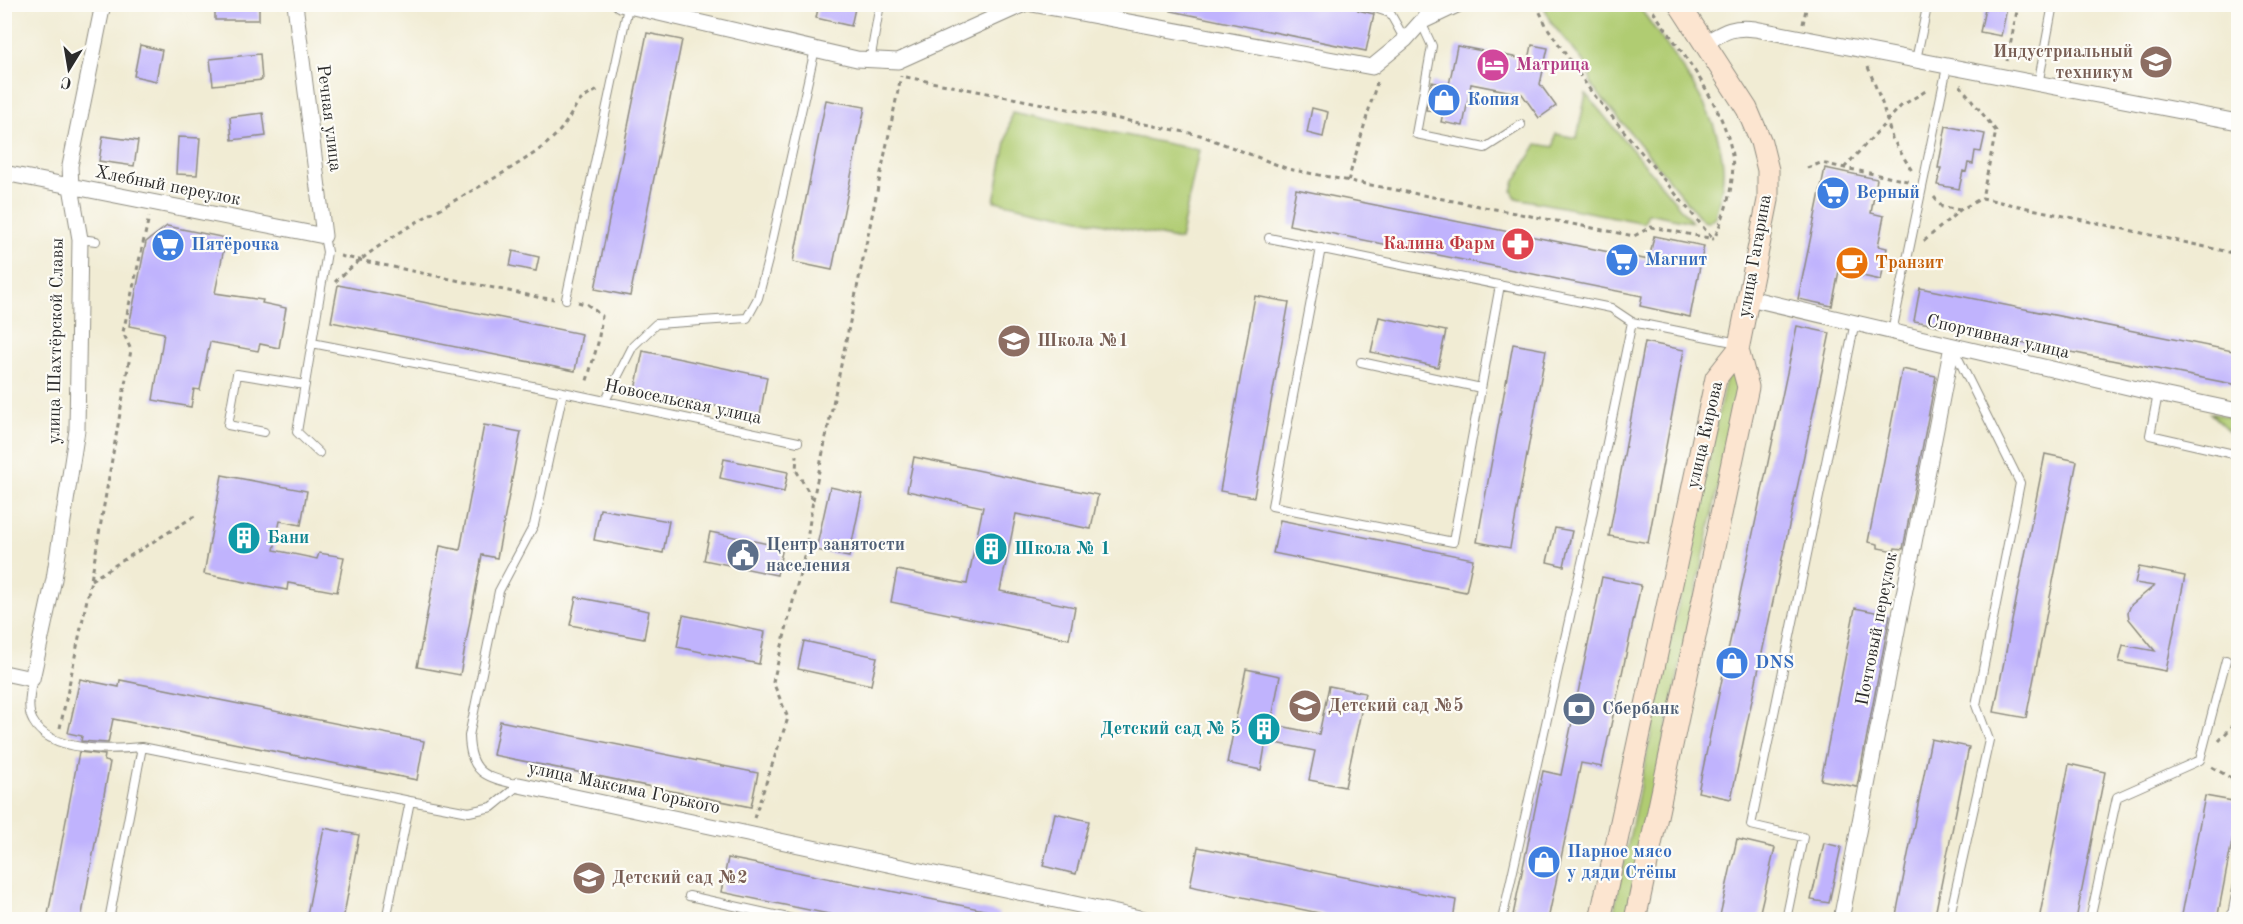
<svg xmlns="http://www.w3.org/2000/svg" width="2243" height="924" font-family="'Old Standard TT',serif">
  <rect width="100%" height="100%" fill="#fdfcf7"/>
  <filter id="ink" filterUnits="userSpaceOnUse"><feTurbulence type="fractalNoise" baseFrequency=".0167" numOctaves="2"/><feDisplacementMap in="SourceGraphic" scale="12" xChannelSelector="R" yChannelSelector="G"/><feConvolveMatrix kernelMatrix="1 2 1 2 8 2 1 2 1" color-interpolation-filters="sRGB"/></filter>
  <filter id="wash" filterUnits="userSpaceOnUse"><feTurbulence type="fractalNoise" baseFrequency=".008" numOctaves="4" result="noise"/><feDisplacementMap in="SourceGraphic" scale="24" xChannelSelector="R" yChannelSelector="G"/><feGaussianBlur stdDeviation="1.35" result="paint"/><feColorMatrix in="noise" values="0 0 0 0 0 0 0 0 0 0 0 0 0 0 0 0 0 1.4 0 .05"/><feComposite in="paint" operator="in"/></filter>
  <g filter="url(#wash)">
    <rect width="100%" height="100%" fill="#f1ecd4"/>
    <path fill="#b0cc72" stroke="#6e7c4e" stroke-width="1.5" d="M1543 5H1638C1669 51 1720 109 1723 167 1724 183 1719 201 1715 217L1708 222 1703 221 1592 86 1588 67 1553 25Z
      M1586 94 1692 222 1648 213 1644 223 1516 198 1512 191 1515 181 1537 144 1554 147 1556 134 1577 138Z
      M1012 112 1199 150 1180 240 994 201Z
      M1735 372 1741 381 1626 919 1612 920 1726 378 1730 373Z
      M2210 413 2238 419V440Z"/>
    <g id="blocks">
      <path fill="#c0b3fd" d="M215 4H259V20H215Z
        M819 4H856L851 26 816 18Z
        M1171 4H1354L1358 10 1374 14 1366 51 1171 11Z
        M1986 4H2008L2001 36 1980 32Z
        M647 33 682 40 630 296 595 289Z
        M140 45 162 50 156 81 134 76Z
        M1532 45 1548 48 1540 84 1556 106 1539 118 1522 94 1471 84 1463 126 1441 122 1443 113 1426 110 1432 82 1449 85 1457 46 1529 60Z
        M260 54 262 80 213 85 210 59Z
        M826 100 865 107 832 270 793 262Z
        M1312 108 1328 112 1323 137 1307 133Z
        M263 113 266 136 232 140 230 117Z
        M1946 126 1985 134 1981 152 1975 151 1973 164 1968 163 1966 172 1963 171 1959 189 1937 185 1941 168H1938Z
        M103 136 138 141 134 166 99 161Z
        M178 137 200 138 197 175 176 174Z
        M1825 168 1877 179 1871 213 1884 216 1878 246 1887 248 1881 280 1839 271 1832 306 1798 299Z
        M1296 189 1649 260 1654 236 1704 246 1690 317 1640 306 1642 296 1289 225Z
        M167 226 226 238 215 293 263 300 262 303 286 308 279 348 260 344 258 351 210 342 200 390 194 389 191 407 153 400 164 333 129 326 146 242Z
        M513 251 539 257 536 271 510 266Z
        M338 285 582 334 575 371 331 322Z
        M1920 288 2238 352V385L1914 321Z
        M1255 296 1289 302 1254 497 1220 491Z
        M1379 317 1446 331 1438 367 1371 352Z
        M1797 326 1830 333 1731 799 1698 792Z
        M1645 342 1684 350 1648 543 1609 536Z
        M1513 344 1546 350 1510 548 1477 542Z
        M643 351 767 377 760 415 635 390Z
        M1902 369 1936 376 1903 549 1895 548 1894 551 1878 548V544L1868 542Z
        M484 425 521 432 497 558 482 555 460 675 417 667 440 546 460 550Z
        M2045 454 2077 461 2026 718 1994 712Z
        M914 457 1098 495 1091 529 1016 514 1000 591 1075 607 1069 639 891 602 897 570 967 584 983 507 907 491Z
        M724 459 788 472 784 492 720 478Z
        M222 475 307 491 301 525 280 521 274 550 317 559 319 553 344 557 337 592 288 583 287 590 204 574Z
        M830 487 862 494 849 557 816 550Z
        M600 509 669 521 663 553 594 540Z
        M1280 520 1473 559 1466 592 1273 553Z
        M1555 528 1572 531 1564 566 1547 562Z
        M710 532 783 547 777 575 704 560Z
        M2139 567 2185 576 2166 671 2119 662 2123 645 2155 651 2129 619 2128 612 2131 605 2154 586 2135 583Z
        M1602 577 1641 585 1602 767 1581 763 1548 920H1512L1543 771 1561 775Z
        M576 597 649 611 644 639 570 625Z
        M1855 608 1890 615 1857 787 1821 780Z
        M683 615 765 632 759 664 677 647Z
        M804 641 877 657 871 685 798 669Z
        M1246 669 1280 676 1271 724 1319 734 1329 686 1365 693 1345 787 1309 780 1315 751 1266 741 1261 770 1227 763Z
        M80 679 119 687 120 680 424 741 417 780 113 719 108 743 81 741 82 736 68 733Z
        M500 721 758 773 751 807 493 755Z
        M1931 739 1969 747 1934 920H1895Z
        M79 752 105 755 104 761 110 762 81 920H47Z
        M2069 764 2105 772 2076 920H2039Z
        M2205 796 2238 802V810L2217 920H2181Z
        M1055 813 1089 821 1076 874 1043 866Z
        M324 828 359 835 343 920H306Z
        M1737 839 1775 848 1758 920H1719Z
        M1824 843 1841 847 1829 903 1811 900Z
        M1198 847 1456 900 1453 920H1352L1190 886Z
        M728 858 999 913 998 920H858L721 892Z"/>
    </g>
  </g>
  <g filter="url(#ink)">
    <use href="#blocks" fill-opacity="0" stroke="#8e8c80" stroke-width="1.5"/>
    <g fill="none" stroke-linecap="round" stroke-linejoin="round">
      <g stroke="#8e8c80" stroke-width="10">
        <path id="service" d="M1360 4 1367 7
          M1424 4 1421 22 1432 46 1416 134 1485 148 1521 125
          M1375 8 1390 13 1405 40
          M1916 60 1926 12 1932 4
          M870 61 880 4
          M2038 85 2053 4
          M1269 238 1611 308 1632 322 1738 343
          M80 239 96 241
          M1321 248 1272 506 1453 542 1500 285
          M566 299 628 7
          M1892 332 1947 67
          M312 343 563 392 798 442
          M1361 362 1481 388
          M2158 394 2150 435 2238 455
          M605 401 633 346 656 324 747 318 758 298 768 260 815 49
          M264 432 228 425 237 374 305 385
          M319 453 297 432 327 252 324 236
          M32 679C31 692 26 709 33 721 50 753 112 750 142 747
          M519 785C486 777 470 774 469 736L499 591 534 525 563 392
          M689 896 797 920
          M109 920 142 747 410 801
          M386 920 410 801 469 812 492 807 519 785
          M1502 920 1585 549 1632 322
          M1786 920 1803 837 1751 825 1855 322
          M1949 920 1989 740 1976 705 2020 483 1953 348
          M2090 920 2117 797 2200 760 2226 660
          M2231 920 2238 884"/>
      </g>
      <g stroke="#8e8c80" stroke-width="17">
        <path id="minor" d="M620 4 857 59 898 61 1024 4
          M1032 4 1372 67 1405 40 1421 22 1459 4
          M1705 43C1724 32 1732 26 1755 29L2238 122
          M4 173 324 236 295 4
          M1749 298 2158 394 2238 411
          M4 673 32 679 54 579 77 430 80 239 71 187 70 166 103 4
          M519 785 1149 920
          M1841 920 1952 346"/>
      </g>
      <g stroke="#8e8c80" stroke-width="23">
        <path id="secondary" d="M1600 920 1716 378 1738 350 1768 200V170L1761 142 1747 109 1679 4
          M1635 920 1748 387 1738 350"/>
      </g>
      <path stroke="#8e8c80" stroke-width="3" stroke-dasharray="4.5 4.5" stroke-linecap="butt" d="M1536 4 1547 27 1590 90 1712 238
        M1648 4C1677 46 1721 100 1731 149 1737 179 1726 212 1714 239
        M1803 24 1807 4
        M2007 61 2018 6
        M1868 67 1882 103 1892 138 1912 171
        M906 77 1200 135 1288 169 1634 236 1651 227 1714 239
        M1960 85 1996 131 1982 198
        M1807 168 1821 163 1912 182
        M1844 168 1901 106 1929 89
        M1348 181 1377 82
        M1934 197 1942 207 1960 210
        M1924 241 1960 210 1982 198 2238 254
        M340 256 542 298 554 299
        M335 282C391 228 463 200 527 158 539 151 556 137 564 125 579 104 572 103 598 90
        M578 302 588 305 602 316 598 343 586 384
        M813 500 901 76
        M91 580 198 514
        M2238 703 2237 721 2238 728
        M60 728 91 580 131 350 123 332 149 217
        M2219 741 2237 721
        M2212 767 2238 782
        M754 818 788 718 773 682 805 553 813 500 796 470 797 455"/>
      <use href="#service" stroke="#fff" stroke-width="8"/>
      <use href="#minor" stroke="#fff" stroke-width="15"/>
      <use href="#secondary" stroke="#fce5d0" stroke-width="21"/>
    </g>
  </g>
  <defs>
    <g id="university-disc" transform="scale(1.725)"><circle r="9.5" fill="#8d6e63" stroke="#fdfcf7"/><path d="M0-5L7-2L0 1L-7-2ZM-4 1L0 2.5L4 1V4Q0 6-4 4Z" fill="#fff"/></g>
    <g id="hotel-disc" transform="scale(1.725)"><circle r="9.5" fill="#d1479c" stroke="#fdfcf7"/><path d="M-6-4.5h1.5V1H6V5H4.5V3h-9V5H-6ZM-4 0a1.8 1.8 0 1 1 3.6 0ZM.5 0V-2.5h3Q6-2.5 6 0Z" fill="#fff"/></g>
    <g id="shop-disc" transform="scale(1.725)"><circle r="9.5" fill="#3f7fe0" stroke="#fdfcf7"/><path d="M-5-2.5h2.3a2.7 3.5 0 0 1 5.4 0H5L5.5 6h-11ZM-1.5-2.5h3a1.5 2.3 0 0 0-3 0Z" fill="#fff"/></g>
    <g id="supermarket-disc" transform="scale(1.725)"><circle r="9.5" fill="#3f7fe0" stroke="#fdfcf7"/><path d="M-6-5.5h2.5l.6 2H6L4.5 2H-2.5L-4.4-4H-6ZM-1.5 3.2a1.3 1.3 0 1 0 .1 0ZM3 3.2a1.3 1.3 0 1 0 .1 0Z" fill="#fff"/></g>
    <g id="pharmacy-disc" transform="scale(1.725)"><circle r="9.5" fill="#e0444e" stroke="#fdfcf7"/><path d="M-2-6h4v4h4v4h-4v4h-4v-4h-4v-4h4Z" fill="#fff"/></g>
    <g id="cafe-disc" transform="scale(1.725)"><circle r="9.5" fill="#e8710a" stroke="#fdfcf7"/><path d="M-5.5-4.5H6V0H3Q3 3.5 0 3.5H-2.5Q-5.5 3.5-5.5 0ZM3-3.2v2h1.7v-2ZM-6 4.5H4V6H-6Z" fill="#fff"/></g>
    <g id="school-disc" transform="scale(1.725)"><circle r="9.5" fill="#8d6e63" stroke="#fdfcf7"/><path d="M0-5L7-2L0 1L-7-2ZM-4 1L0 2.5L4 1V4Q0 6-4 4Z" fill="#fff"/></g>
    <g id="building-disc" transform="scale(1.725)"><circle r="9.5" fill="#0f9aa8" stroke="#fdfcf7"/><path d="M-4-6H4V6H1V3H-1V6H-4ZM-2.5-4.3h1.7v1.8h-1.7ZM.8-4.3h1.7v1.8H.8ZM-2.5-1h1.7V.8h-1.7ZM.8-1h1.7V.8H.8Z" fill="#fff"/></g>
    <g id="civic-disc" transform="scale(1.725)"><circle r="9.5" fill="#5c6f8a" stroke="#fdfcf7"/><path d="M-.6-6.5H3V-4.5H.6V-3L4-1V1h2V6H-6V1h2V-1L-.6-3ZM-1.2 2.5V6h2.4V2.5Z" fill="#fff"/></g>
    <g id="bank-disc" transform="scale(1.725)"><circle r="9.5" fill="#5c6f8a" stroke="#fdfcf7"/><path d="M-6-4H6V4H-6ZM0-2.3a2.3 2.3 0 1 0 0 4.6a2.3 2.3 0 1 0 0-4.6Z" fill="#fff"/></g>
  </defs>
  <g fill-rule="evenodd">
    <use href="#university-disc" x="2156" y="62"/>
    <use href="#hotel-disc" x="1493" y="65"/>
    <use href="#shop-disc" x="1444" y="100"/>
    <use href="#supermarket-disc" x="1833" y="193"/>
    <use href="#pharmacy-disc" x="1518" y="244"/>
    <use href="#supermarket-disc" x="168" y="245"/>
    <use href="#supermarket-disc" x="1622" y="260"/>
    <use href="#cafe-disc" x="1852" y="263"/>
    <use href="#school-disc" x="1014" y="341"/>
    <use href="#building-disc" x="244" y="538"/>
    <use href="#building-disc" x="991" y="549"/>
    <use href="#civic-disc" x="743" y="555"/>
    <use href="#shop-disc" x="1732" y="663"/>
    <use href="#school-disc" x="1305" y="706"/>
    <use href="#bank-disc" x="1579" y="709"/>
    <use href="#building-disc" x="1264" y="729"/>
    <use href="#shop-disc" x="1544" y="862"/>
    <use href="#school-disc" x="589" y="878"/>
  </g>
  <g text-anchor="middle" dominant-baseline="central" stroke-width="4.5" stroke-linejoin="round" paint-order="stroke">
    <g font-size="18" font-weight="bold" fill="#785e54" stroke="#fdfcf7" text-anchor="start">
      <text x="2133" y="52" text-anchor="end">Индустриальный<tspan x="2133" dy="21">техникум</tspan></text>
      <text x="1037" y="341">Школа №1</text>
      <text x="1328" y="706">Детский сад №5</text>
      <text x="612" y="878">Детский сад №2</text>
    </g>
    <g font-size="18" font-weight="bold" fill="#b23c85" stroke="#fdfcf7" text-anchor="start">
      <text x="1516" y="65">Матрица</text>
    </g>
    <g font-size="18" font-weight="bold" fill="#366cbe" stroke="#fdfcf7" text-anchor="start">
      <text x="1467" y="100">Копия</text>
      <text x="1856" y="193">Верный</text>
      <text x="191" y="245">Пятёрочка</text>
      <text x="1645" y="260">Магнит</text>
      <text x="1755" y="663">DNS</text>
      <text x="1567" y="852">Парное мясо<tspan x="1567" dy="21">у дяди Стёпы</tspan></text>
    </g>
    <g font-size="18" fill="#2b2b2b" stroke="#fdfcf7">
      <text transform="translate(329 118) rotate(83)">Речная улица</text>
      <text transform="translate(168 186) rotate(11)">Хлебный переулок</text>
      <text transform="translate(1755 256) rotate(-80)">улица Гагарина</text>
      <text transform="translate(1998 337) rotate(13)">Спортивная улица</text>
      <text transform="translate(56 341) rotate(-89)">улица Шахтёрской Славы</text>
      <text transform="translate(683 402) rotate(12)">Новосельская улица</text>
      <text transform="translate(1705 435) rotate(-77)">улица Кирова</text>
      <text transform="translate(1877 629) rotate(-79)">Почтовый переулок</text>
      <text transform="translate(624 788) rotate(12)">улица Максима Горького</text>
    </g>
    <g font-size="18" font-weight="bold" fill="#be3a42" stroke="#fdfcf7" text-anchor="end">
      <text x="1495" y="244">Калина Фарм</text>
    </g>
    <g font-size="18" font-weight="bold" fill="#c56008" stroke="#fdfcf7" text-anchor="start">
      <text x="1875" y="263">Транзит</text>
    </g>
    <g font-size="18" font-weight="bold" fill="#0d838f" stroke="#fdfcf7" text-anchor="start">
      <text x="267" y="538">Бани</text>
      <text x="1014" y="549">Школа № 1</text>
      <text x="1241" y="729" text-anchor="end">Детский сад № 5</text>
    </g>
    <g font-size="18" font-weight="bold" fill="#4e5e75" stroke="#fdfcf7" text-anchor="start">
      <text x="766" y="545">Центр занятости<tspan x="766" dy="21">населения</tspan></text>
      <text x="1602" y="709">Сбербанк</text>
    </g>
  </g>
  <rect width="2243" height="924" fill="none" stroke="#fdfcf7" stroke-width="24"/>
  <g transform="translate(69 69) rotate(191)" stroke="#fdfcf7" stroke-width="4.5" paint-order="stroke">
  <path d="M0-4.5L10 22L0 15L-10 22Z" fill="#2b2b2b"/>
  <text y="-9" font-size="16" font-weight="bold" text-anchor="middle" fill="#2b2b2b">С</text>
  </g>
</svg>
